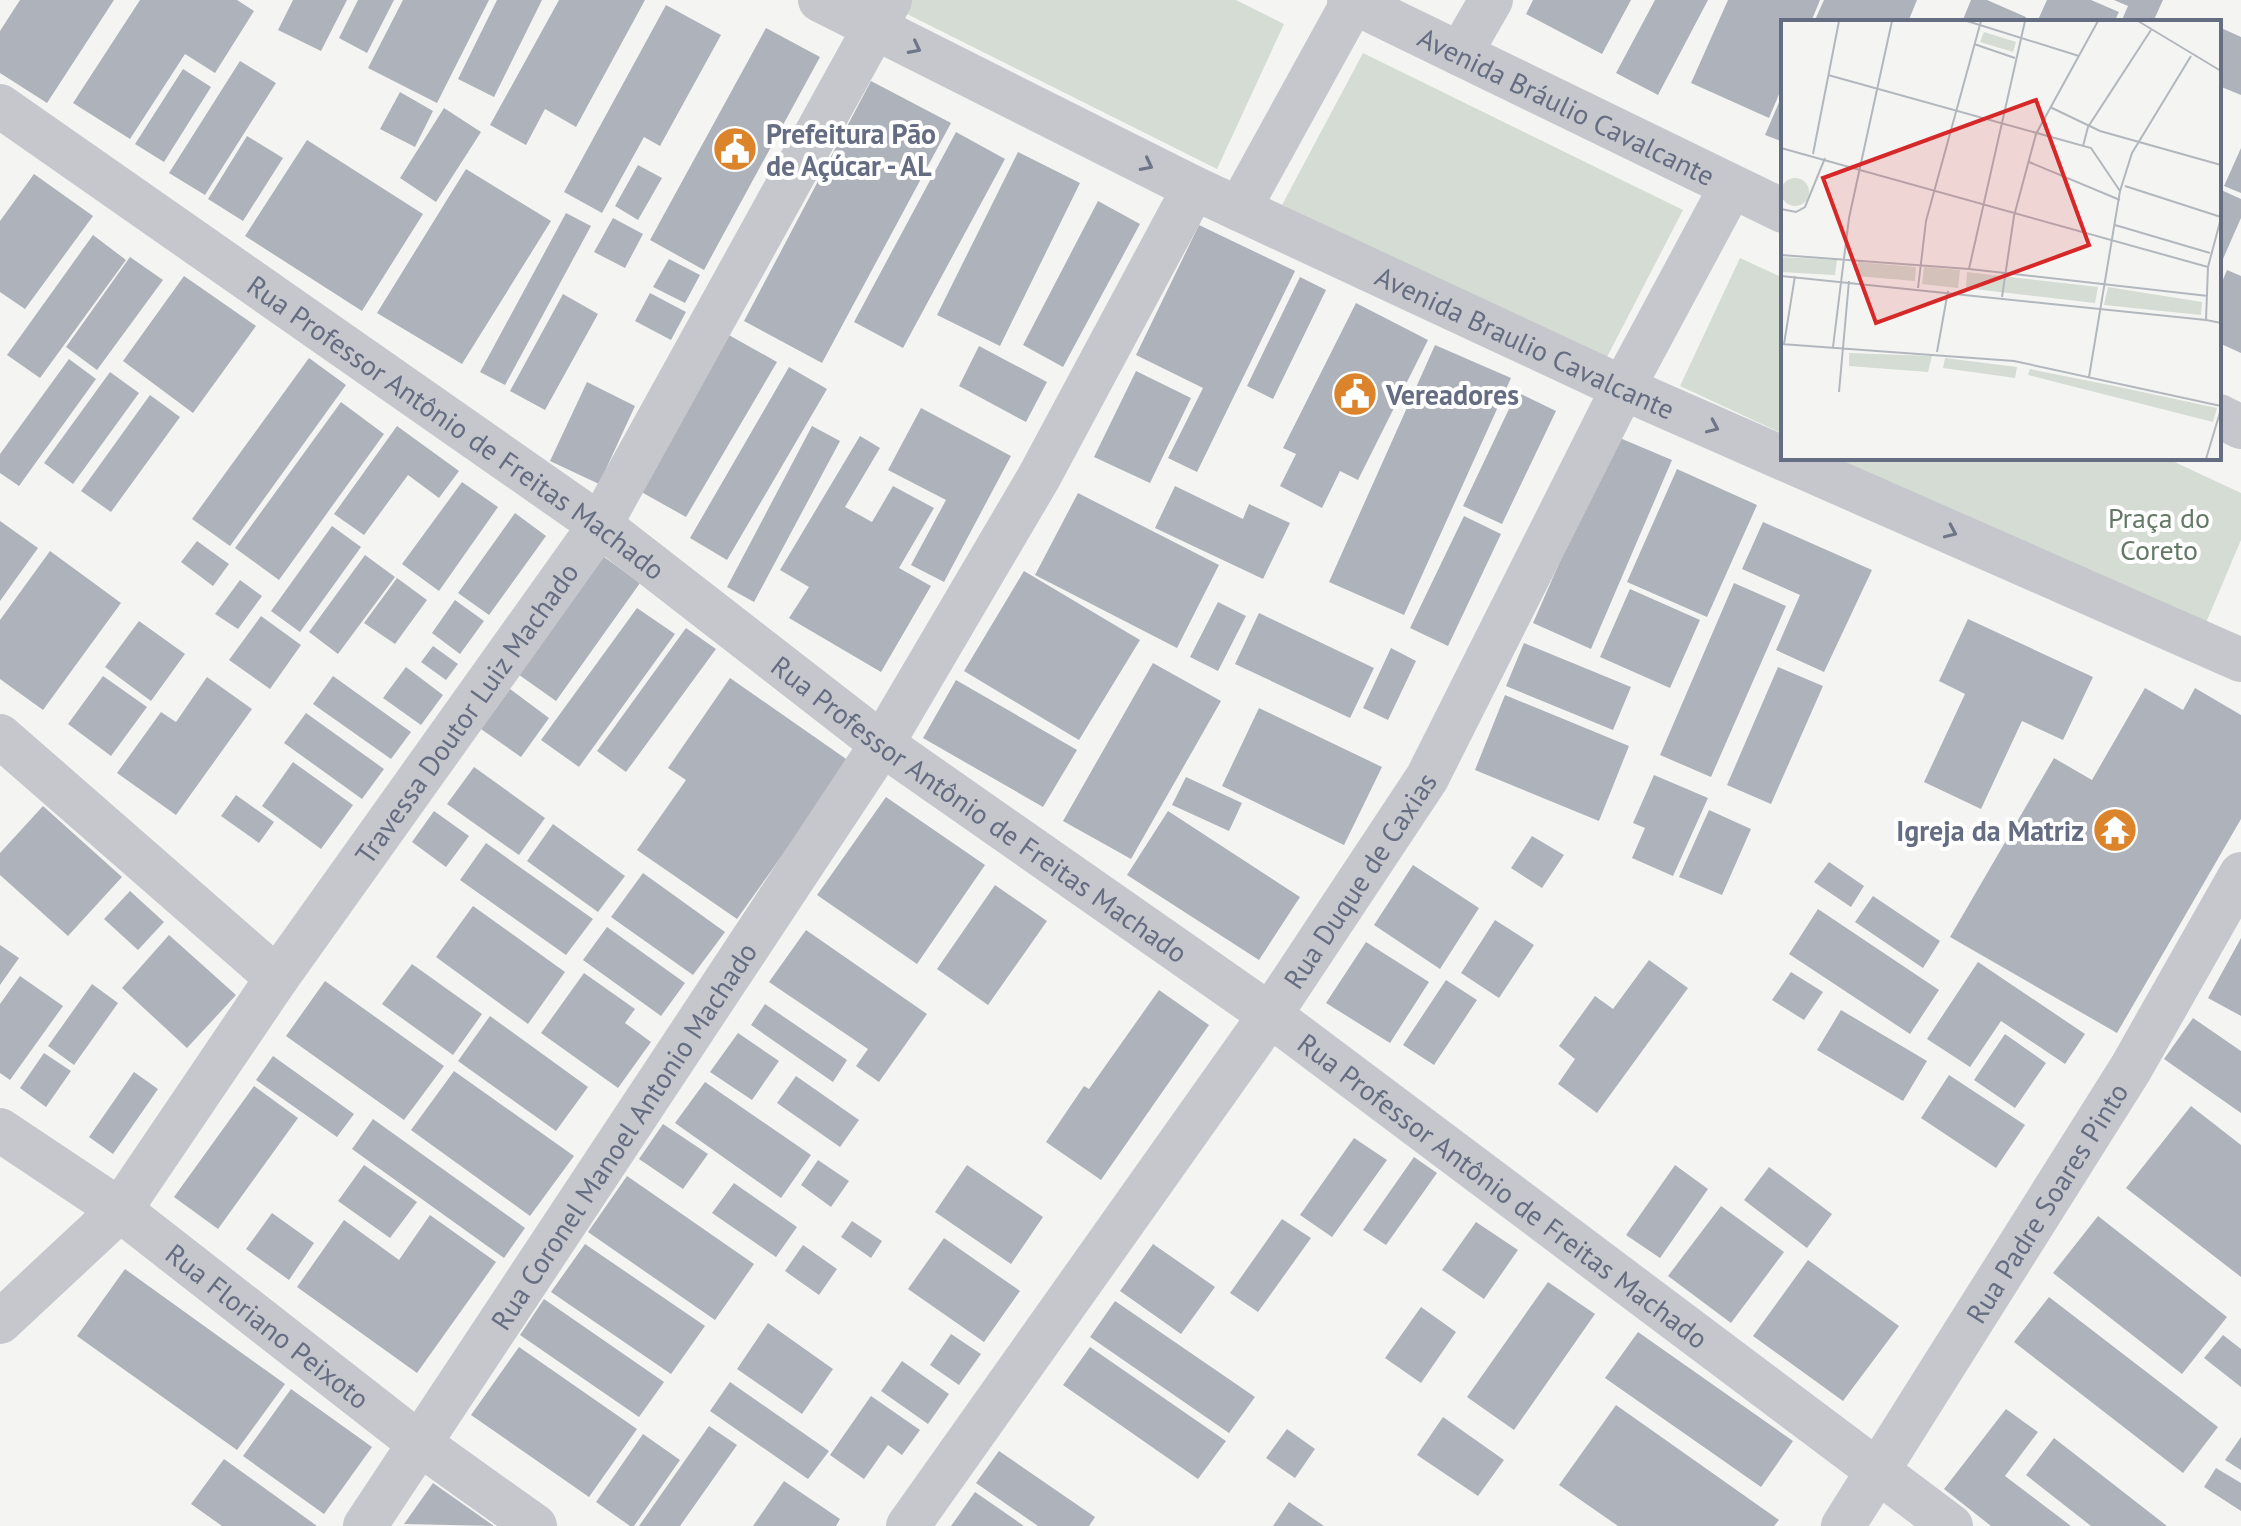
<svg xmlns="http://www.w3.org/2000/svg" width="2241" height="1526" font-family="'PT Sans',sans-serif">
  <rect width="100%" height="100%" fill="#f4f5f2"/>
  <path fill="#d4dcd3" d="M879 0H1236L1284 24 1217 169Z
    M1363 53 1683 210 1606 359 1282 205Z
    M1740 258 1783 278V434L1680 386Z
    M1833 458H2166L2241 493V540L2202 632Z"/>
  <path fill="#aeb2ba" d="M20 0H114L47 103 0 73V31Z
    M140 0H237L254 11 215 73 185 54 130 139 73 103Z
    M293 0H347L321 51 278 30Z
    M358 0H394L367 53 339 38Z
    M403 0H489L437 103 368 68Z
    M497 0H542L494 97 458 79Z
    M559 0H645L576 127 545 109 526 145 490 125Z
    M1533 0H1631L1602 54 1526 14Z
    M1655 0H1708L1658 95 1616 73Z
    M1728 0H1820L1811 22H1783V85L1769 118 1691 83Z
    M1824 0H1917L1908 22H1814Z
    M1971 0H1987L2026 17 2024 22H1962Z
    M2047 0H2091L2119 12 2114 22H2037Z
    M2114 0H2163L2153 22H2121L2128 6Z
    M666 5 721 35 660 146 644 137 602 213 564 192Z
    M2219 27 2241 37V95L2219 86Z
    M766 28 820 57 704 270 650 240Z
    M240 61 276 83 205 195 169 173Z
    M183 69 211 87 164 162 135 144Z
    M871 81 951 123 822 363 744 321Z
    M400 92 433 111 415 147 380 129Z
    M1783 93V142L1765 135Z
    M444 108 481 132 436 202 400 178Z
    M956 132 1005 159 903 348 854 322Z
    M247 136 283 158 243 221 208 199Z
    M307 140 423 214 362 311 245 236Z
    M2241 148V193L2224 186Z
    M1018 152 1080 183 1000 346 937 315Z
    M638 165 662 178 638 220 615 206Z
    M466 169 551 221 462 364 377 313Z
    M34 174 93 216 25 309 0 292V221Z
    M2219 189 2241 199V218L2219 268Z
    M1098 201 1140 224 1063 367 1023 345Z
    M566 213 591 226 505 385 480 372Z
    M613 218 643 234 625 268 594 252Z
    M1199 225 1295 271 1197 472 1168 458 1203 388 1136 355Z
    M93 235 126 260 40 378 7 355Z
    M130 257 163 280 97 370 66 347Z
    M669 259 700 275 685 303 653 287Z
    M2227 270 2241 276V353L2219 343V289Z
    M184 276 256 326 193 413 123 361Z
    M1300 277 1326 290 1273 399 1247 386Z
    M650 293 686 312 671 340 635 321Z
    M563 294 598 314 545 410 510 391Z
    M1356 303 1428 340 1358 480 1340 471 1322 508 1280 486 1296 454 1283 448Z
    M727 334 777 362 686 517 636 489Z
    M1435 345 1511 378 1404 615 1329 582Z
    M979 346 1047 382 1026 422 959 386Z
    M309 358 346 385 230 546 192 519Z
    M69 359 96 379 19 486 0 473V454Z
    M789 367 827 389 727 560 690 538Z
    M1136 371 1191 398 1150 483 1094 457Z
    M110 372 139 393 73 484 44 463Z
    M587 382 635 406 599 484 550 461Z
    M1517 392 1556 411 1502 524 1463 506Z
    M150 395 180 417 111 512 81 491Z
    M341 402 384 434 279 580 235 548Z
    M921 408 1011 456 944 582 911 565 946 500 888 470Z
    M397 426 459 471 439 498 408 475 364 535 334 514Z
    M812 426 840 441 754 602 727 587Z
    M860 436 880 448 845 507 872 522 893 486 934 508 899 568 931 586 881 672 789 618 809 587 780 570Z
    M1615 436 1672 460 1591 649 1533 623Z
    M1677 469 1757 505 1707 617 1627 582Z
    M462 482 498 507 439 591 402 564Z
    M1175 486 1243 519 1249 504 1290 523 1263 579 1155 528Z
    M1078 493 1219 565 1177 648 1035 575Z
    M515 513 546 536 489 615 458 593Z
    M1464 516 1501 534 1448 646 1410 628Z
    M0 521 38 548 0 601Z
    M1763 522 1872 570 1824 672 1776 650 1800 595 1742 569Z
    M332 526 361 547 300 632 271 611Z
    M197 541 229 564 213 586 181 562Z
    M50 551 121 603 43 710 0 679V620Z
    M600 554 640 583 556 701 515 672Z
    M365 555 395 577 338 654 309 632Z
    M1024 571 1140 640 1079 740 964 671Z
    M397 578 427 600 395 644 364 623Z
    M240 580 262 596 238 629 215 614Z
    M1734 583 1786 606 1711 777 1660 755Z
    M1630 589 1700 620 1670 688 1600 657Z
    M455 600 484 621 460 654 432 633Z
    M1218 602 1246 616 1218 671 1190 657Z
    M637 608 675 634 579 767 541 740Z
    M1259 613 1374 668 1350 718 1235 664Z
    M261 616 301 645 270 689 229 660Z
    M1968 619 2093 677 2063 740 2022 721 1981 809 1924 782 1965 694 1939 681Z
    M139 621 185 654 151 701 105 667Z
    M686 628 716 649 626 772 597 751Z
    M1524 643 1631 687 1613 730 1506 686Z
    M433 646 458 664 446 680 421 662Z
    M1391 648 1416 661 1388 720 1363 708Z
    M1153 663 1221 701 1131 859 1063 821Z
    M406 667 443 695 421 725 383 698Z
    M1778 667 1823 686 1771 804 1727 785Z
    M103 676 147 707 111 756 68 724Z
    M333 676 411 732 391 759 313 704Z
    M207 677 252 709 176 815 117 773 161 712 176 722Z
    M730 678 849 761 737 919 637 850 686 780 668 768Z
    M956 680 1077 750 1043 807 923 738Z
    M2145 688 2183 710 2195 688 2241 715V819L2117 1033 1950 937 2054 758 2092 780Z
    M510 689 549 718 521 757 481 729Z
    M1505 695 1629 746 1599 821 1475 770Z
    M1259 708 1382 767 1344 845 1222 786Z
    M306 713 384 769 362 799 284 743Z
    M293 762 353 805 321 849 262 806Z
    M474 767 545 818 519 855 447 804Z
    M1654 775 1708 798 1673 876 1632 858 1645 828 1633 823Z
    M1186 777 1242 803 1229 831 1172 805Z
    M236 795 274 822 259 843 221 816Z
    M886 797 985 865 917 964 817 895Z
    M43 806 122 877 68 936 0 875V853Z
    M1709 810 1751 829 1722 895 1679 877Z
    M434 811 469 836 446 867 412 842Z
    M1168 811 1300 897 1259 960 1127 875Z
    M553 824 625 876 598 912 527 861Z
    M1532 836 1564 855 1542 888 1511 868Z
    M486 843 593 919 566 955 460 880Z
    M1829 862 1864 886 1851 907 1814 882Z
    M1413 865 1479 908 1440 969 1374 925Z
    M643 873 725 932 693 975 611 917Z
    M995 885 1047 921 988 1005 937 969Z
    M130 891 164 922 138 950 104 919Z
    M1873 896 1940 941 1923 968 1855 922Z
    M473 906 565 972 528 1024 436 957Z
    M1818 909 1939 990 1910 1034 1789 954Z
    M1495 920 1534 945 1499 998 1461 973Z
    M607 927 685 983 661 1016 583 960Z
    M806 930 927 1014 879 1082 856 1066 868 1049 769 982Z
    M169 935 236 995 187 1048 122 988Z
    M2241 938V1016L2208 998Z
    M1366 942 1429 982 1390 1043 1326 1003Z
    M0 945 19 958 0 985Z
    M1649 960 1688 988 1597 1113 1558 1084 1575 1059 1559 1046 1595 996 1613 1009Z
    M1978 962 2085 1034 2065 1064 2001 1021 1970 1067 1927 1039Z
    M412 964 482 1014 453 1055 382 1004Z
    M1791 972 1823 992 1804 1020 1772 1000Z
    M584 973 635 1009 625 1023 651 1042 618 1088 541 1033Z
    M20 976 63 1006 10 1080 0 1073V1004Z
    M1446 980 1477 1000 1434 1065 1403 1045Z
    M325 981 444 1066 404 1120 286 1036Z
    M92 984 118 1003 74 1065 48 1046Z
    M1159 990 1209 1025 1101 1180 1046 1142 1084 1086 1089 1089Z
    M765 1004 847 1060 833 1082 751 1025Z
    M1841 1010 1927 1061 1903 1101 1817 1050Z
    M490 1016 588 1087 556 1131 458 1061Z
    M2193 1018 2241 1051V1113L2164 1059Z
    M738 1033 779 1061 752 1100 710 1072Z
    M2005 1034 2046 1063 2015 1108 1974 1080Z
    M44 1053 71 1071 46 1107 20 1088Z
    M273 1056 354 1114 337 1137 256 1080Z
    M454 1071 574 1156 530 1216 411 1130Z
    M134 1072 158 1089 113 1154 89 1137Z
    M1949 1075 2025 1125 1996 1168 1921 1118Z
    M796 1076 859 1120 840 1147 777 1103Z
    M705 1082 811 1155 781 1198 675 1123Z
    M254 1086 298 1118 218 1229 174 1197Z
    M2191 1106 2241 1145V1277L2126 1188Z
    M373 1119 525 1228 504 1258 352 1149Z
    M663 1124 708 1154 683 1189 639 1159Z
    M1354 1138 1387 1160 1332 1237 1300 1215Z
    M1414 1157 1437 1173 1386 1245 1363 1230Z
    M818 1160 849 1181 831 1207 801 1185Z
    M364 1165 417 1202 390 1238 338 1201Z
    M967 1165 1043 1217 1011 1264 935 1212Z
    M1675 1165 1708 1189 1660 1258 1626 1235Z
    M1769 1167 1832 1214 1807 1248 1744 1200Z
    M627 1176 754 1264 715 1320 588 1232Z
    M734 1183 797 1227 776 1257 712 1213Z
    M1721 1206 1784 1252 1731 1323 1668 1276Z
    M272 1213 314 1243 289 1280 246 1249Z
    M430 1215 496 1262 417 1373 297 1287 344 1220 399 1260Z
    M2098 1216 2227 1317 2182 1374 2053 1273Z
    M1282 1219 1311 1238 1258 1312 1230 1293Z
    M852 1221 882 1241 871 1258 841 1237Z
    M1476 1222 1518 1250 1484 1299 1442 1270Z
    M944 1238 1020 1291 984 1342 908 1289Z
    M585 1244 705 1326 671 1374 551 1292Z
    M1153 1244 1215 1287 1181 1334 1120 1291Z
    M803 1245 837 1269 819 1295 785 1271Z
    M1808 1260 1899 1326 1843 1401 1753 1336Z
    M125 1269 285 1384 237 1450 77 1336Z
    M1548 1282 1595 1314 1514 1430 1467 1397Z
    M2049 1297 2218 1427 2183 1473 2014 1342Z
    M544 1299 664 1382 639 1417 520 1335Z
    M1115 1301 1255 1397 1229 1433 1090 1337Z
    M1421 1307 1456 1332 1421 1383 1385 1358Z
    M768 1323 833 1369 802 1414 737 1369Z
    M1638 1332 1793 1441 1761 1487 1605 1378Z
    M951 1334 981 1354 959 1385 930 1365Z
    M2223 1335 2241 1349V1387L2204 1358Z
    M519 1347 637 1429 589 1497 471 1415Z
    M1090 1347 1226 1441 1198 1479 1063 1385Z
    M902 1361 949 1394 928 1424 881 1391Z
    M730 1382 829 1451 808 1479 710 1411Z
    M291 1389 372 1447 324 1514 243 1456Z
    M871 1396 920 1430 902 1455 888 1445 864 1479 830 1455Z
    M1616 1405 1779 1520 1774 1526H1618L1559 1485Z
    M2006 1409 2038 1432 2005 1476 2071 1526H1991L1944 1489Z
    M1443 1417 1504 1460 1478 1496 1417 1455Z
    M709 1426 737 1445 680 1526H639Z
    M1287 1429 1315 1449 1295 1478 1266 1458Z
    M643 1434 680 1460 634 1526H630L596 1502Z
    M2241 1437V1470L2225 1460Z
    M2054 1438 2167 1526H2091L2026 1475Z
    M999 1451 1095 1517 1089 1526H1038L976 1483Z
    M224 1459 317 1526H222L191 1504Z
    M2216 1468 2241 1483V1511L2204 1487Z
    M784 1481 840 1519 836 1526H753Z
    M433 1483 494 1526 404 1524Z
    M975 1492 1024 1526H951Z
    M1289 1502 1324 1526H1273Z"/>
  <g fill="none" stroke-linecap="round" stroke-linejoin="round">
    <g stroke="#c6c7cc" stroke-width="44">
      <path d="M1460 54 1491 0"/>
      <path id="s1" d="M0 106 600 525 882 744 1270 1015 1951 1526"/>
      <path d="M0 736 277 978"/>
      <path id="s2" d="M0 1130 120 1210 420 1444 535 1526"/>
      <path id="s3" d="M0 1322 120 1210 277 978 600 525 890 0"/>
      <path id="s4" d="M908 1526 1270 1015 1427 778 1623 388 1731 187"/>
      <path id="s5" d="M1843 1526 2131 1068 2241 874"/>
    </g>
    <g stroke="#c6c7cc" stroke-width="44">
      <path id="s6" d="M820 0 1194 188 1623 388 2241 660"/>
      <path id="s7" d="M1349 0 1783 211"/>
      <path d="M1239 209 1353 2"/>
      <path d="M2219 416 2241 427"/>
      <path id="s8" d="M365 1526 882 744 1039 477 1194 188"/>
    </g>
  </g>
  <defs><path id="oneway-chevron" d="M-2-3.5L2.5 0L-2 3.5" fill="none" stroke-width="1.6" stroke-linecap="round" stroke-linejoin="round" transform="scale(2)"/></defs>
  <g stroke="#6f7689">
    <use href="#oneway-chevron" transform="translate(915 48) rotate(27)"/>
    <use href="#oneway-chevron" transform="translate(1147 165) rotate(27)"/>
    <use href="#oneway-chevron" transform="translate(1713 427) rotate(24)"/>
    <use href="#oneway-chevron" transform="translate(1951 532) rotate(24)"/>
  </g>
  <defs>
    <g id="civic-disc" transform="scale(2.3)"><circle r="9.5" fill="#db842c" stroke="#fff"/><path d="M-.6-6.5H3V-4.5H.6V-3L4-1V1h2V6H-6V1h2V-1L-.6-3ZM-1.2 2.5V6h2.4V2.5Z" fill="#fff"/></g>
    <g id="temple-disc" transform="scale(2.3)"><circle r="9.5" fill="#db842c" stroke="#fff"/><path d="M0-6L5-2H3V0L6.5 2.5H4V6H1.5V3h-3V6H-4V2.5H-6.5L-3 0V-2H-5Z" fill="#fff"/></g>
  </defs>
  <g fill-rule="evenodd">
    <use href="#civic-disc" x="735" y="149"/>
    <use href="#civic-disc" x="1355" y="394"/>
    <use href="#temple-disc" x="2115" y="830"/>
  </g>
  <g text-anchor="middle" dominant-baseline="central" stroke-width="8" stroke-linejoin="round" paint-order="stroke">
    <g font-size="28" fill="#656d82" stroke="#fff">
      <text stroke="none"><textPath href="#s7" startOffset="242">Avenida Bráulio Cavalcante</textPath></text>
      <text stroke="none"><textPath href="#s6" startOffset="784">Avenida Braulio Cavalcante</textPath></text>
      <text stroke="none"><textPath href="#s1" startOffset="558">Rua Professor Antônio de Freitas Machado</textPath></text>
      <text stroke="none"><textPath href="#s3" startOffset="770">Travessa Doutor Luiz Machado</textPath></text>
      <text stroke="none"><textPath href="#s1" startOffset="1206">Rua Professor Antônio de Freitas Machado</textPath></text>
      <text stroke="none"><textPath href="#s4" startOffset="788">Rua Duque de Caxias</textPath></text>
      <text stroke="none"><textPath href="#s8" startOffset="468">Rua Coronel Manoel Antonio Machado</textPath></text>
      <text stroke="none"><textPath href="#s1" startOffset="1854">Rua Professor Antônio de Freitas Machado</textPath></text>
      <text stroke="none"><textPath href="#s5" startOffset="382">Rua Padre Soares Pinto</textPath></text>
      <text stroke="none"><textPath href="#s2" startOffset="332">Rua Floriano Peixoto</textPath></text>
    </g>
    <g font-size="28" font-weight="bold" fill="#656d82" stroke="#fff" text-anchor="start">
      <text x="766" y="133">Prefeitura Pão<tspan x="766" dy="32">de Açúcar - AL</tspan></text>
      <text x="1386" y="394">Vereadores</text>
      <text x="2084" y="830" text-anchor="end">Igreja da Matriz</text>
    </g>
    <g font-size="28" fill="#647965" stroke="#fff">
      <text x="2159" y="517">Praça do<tspan x="2159" dy="32">Coreto</tspan></text>
    </g>
  </g>
  <g transform="translate(1781 20)">
    <rect width="440" height="440" fill="#f4f5f2"/>
    <path d="M203 12 235 22 232 32 199 22ZM0 172a14 14 0 1 1 28 0a14 14 0 1 1-28 0ZM0 237 56 240 54 255 0 252ZM77 242 135 247 134 261 76 256ZM143 247 179 250 177 268 141 264ZM186 252 317 267 314 283 185 268ZM327 267 421 282 420 295 323 285ZM68 333 151 336 147 352 68 346ZM164 338 236 347 234 358 162 348ZM249 349 338 367 436 388 432 402 247 355Z" fill="#d4dcd3"/>
    <path fill="none" stroke="#b2b7be" stroke-width="2" d="M186 1 298 36M357 1 440 51M193 24 234 38M47 55 310 128 339 171M269 87 319 111 440 145M302 126 307 107 370 10M0 128 427 247M32 134 58 1M248 142 339 180M344 166 440 197M0 189 15 192 24 187 44 138M440 198 427 247 425 300 440 303M334 205 429 233M0 235 188 249 427 276M188 249 244 1M0 256 425 300M137 268 145 201 200 1M221 277 233 196 255 114 317 1M0 324 233 341 440 386M3 324 14 256M52 327 68 198 111 1M156 332 167 271M308 357 339 171 351 133 410 36M58 372 68 261M425 439 440 389"/>
    <path fill="#d62828" fill-opacity="0.15" stroke="#d62828" stroke-width="4" d="M255 80 308 225 95 303 42 158Z"/>
    <rect width="440" height="440" fill="none" stroke="#656d82" stroke-width="4"/>
  </g>
</svg>
